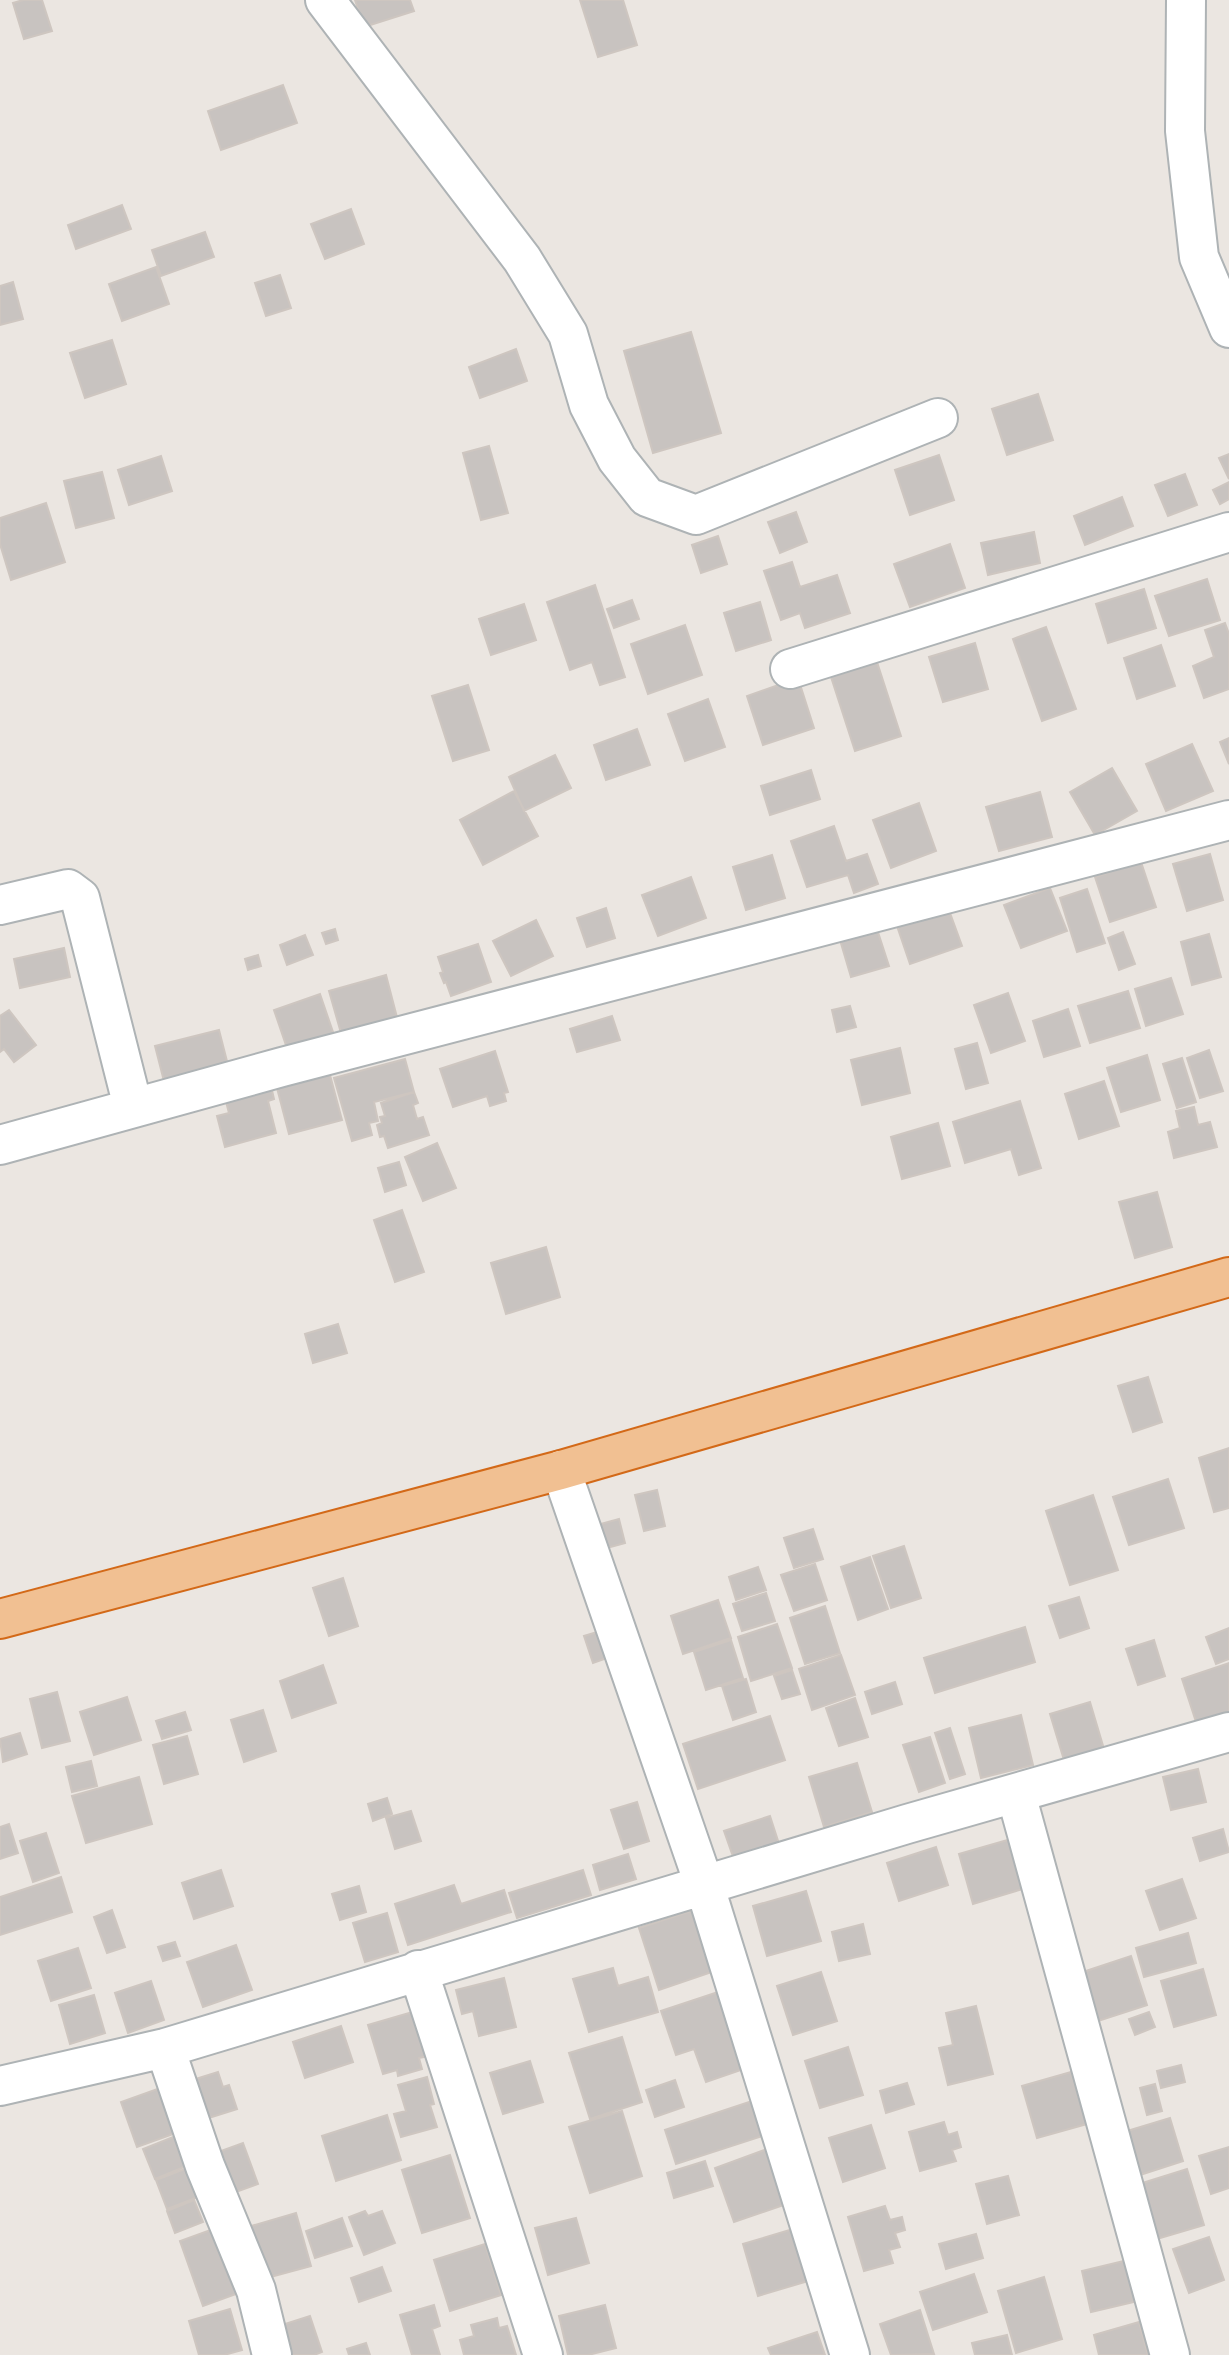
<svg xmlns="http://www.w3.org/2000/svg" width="1229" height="2355" font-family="Rubik,sans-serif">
  <rect width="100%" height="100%" fill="#ebe6e1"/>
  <path fill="#c8c3c0" stroke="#cec6c0" stroke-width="2" d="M23 0H42L52 31 24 39 13 3Z
    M355 0H410L414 11 364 27Z
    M580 0H623L637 45 598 57Z
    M283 85 297 123 221 150 208 111Z
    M122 205 131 229 76 249 68 225Z
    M351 209 364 244 325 259 311 224Z
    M205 232 214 257 161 276 152 250Z
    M156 267 169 304 122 321 109 284Z
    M280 275 291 308 266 316 255 283Z
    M13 282 23 319 0 325V286Z
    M691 332 721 433 653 453 624 351Z
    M112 340 126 384 85 398 70 353Z
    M516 349 527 381 480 398 469 367Z
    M1038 394 1053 440 1007 455 992 409Z
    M489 446 508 513 481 520 463 453Z
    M1229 454V479L1219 458Z
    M939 455 954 500 910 515 895 470Z
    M161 456 172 491 129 505 118 470Z
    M102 472 114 518 76 528 64 481Z
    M1185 474 1197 505 1168 516 1155 485Z
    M1229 482V499L1220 504 1213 490Z
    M1122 497 1133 526 1085 545 1074 516Z
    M46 503 65 562 11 580 0 544V518Z
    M796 512 807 542 780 553 768 522Z
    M1034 532 1040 563 988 575 981 543Z
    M718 536 727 564 701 573 692 545Z
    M950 544 965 588 910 607 894 564Z
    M792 562 800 587 837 575 850 613 805 628 800 613 781 620 764 571Z
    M1207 579 1220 620 1169 636 1155 596Z
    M595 585 625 677 600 685 592 662 570 670 547 602Z
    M1144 589 1156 628 1108 643 1096 604Z
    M632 600 639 619 614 628 607 609Z
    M760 602 771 640 736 651 724 613Z
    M524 604 536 640 491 655 479 619Z
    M1225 623 1229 634V689L1204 698 1193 666 1214 657 1205 630Z
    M685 625 702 675 648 694 631 644Z
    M1046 627 1076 709 1042 721 1013 639Z
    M975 643 988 689 943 702 929 657Z
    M1161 645 1175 686 1137 699 1124 658Z
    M877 662 901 736 855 751 831 677Z
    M798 678 814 728 763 745 747 696Z
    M468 685 489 750 453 761 432 696Z
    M708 699 725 747 685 761 668 714Z
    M637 729 650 765 606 780 594 745Z
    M1229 738V764L1220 742Z
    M1192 744 1213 791 1166 811 1146 764Z
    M555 755 571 788 524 811 509 777Z
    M1112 768 1137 811 1095 835 1070 792Z
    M811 770 820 799 770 815 761 786Z
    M514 791 538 836 483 865 460 820Z
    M1040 792 1052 837 999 851 986 807Z
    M919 803 936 851 891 868 873 820Z
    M834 826 846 861 867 854 878 884 854 893 848 875 807 887 791 841Z
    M1210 854 1223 900 1187 911 1173 864Z
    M772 855 785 898 746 910 733 867Z
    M1141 862 1156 907 1110 922 1095 877Z
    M691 877 706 918 658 936 642 895Z
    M1050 888 1067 931 1021 948 1004 905Z
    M1087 889 1105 943 1077 952 1060 898Z
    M946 902 962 946 910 964 895 920Z
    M606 908 615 938 587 947 577 918Z
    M536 920 553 956 511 976 493 941Z
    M335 929 338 940 326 944 322 933Z
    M877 929 889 966 851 977 840 940Z
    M1123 932 1135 964 1119 970 1108 938Z
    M1209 934 1221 977 1192 985 1181 942Z
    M305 935 313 955 287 965 280 945Z
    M478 944 491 982 451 996 446 982 444 983 440 973 443 972 438 957Z
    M64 948 70 977 20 988 14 959Z
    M258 955 261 966 248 970 245 959Z
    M386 975 399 1025 343 1040 329 991Z
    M1171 978 1183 1014 1146 1026 1135 989Z
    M1128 991 1140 1028 1090 1043 1078 1006Z
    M1008 993 1025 1041 991 1053 974 1005Z
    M320 994 335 1038 289 1054 274 1010Z
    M850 1006 856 1027 837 1032 832 1010Z
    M1068 1009 1080 1046 1044 1057 1033 1021Z
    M9 1010 36 1045 14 1062 4 1049 0 1052V1016Z
    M612 1016 620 1040 577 1052 570 1029Z
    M219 1030 230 1073 166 1089 155 1046Z
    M977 1043 988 1083 966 1089 955 1049Z
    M900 1048 910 1093 862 1105 851 1060Z
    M1209 1050 1223 1091 1200 1098 1187 1058Z
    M495 1051 508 1092 504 1093 506 1101 490 1106 487 1096 453 1107 440 1069Z
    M1147 1055 1160 1100 1121 1112 1107 1068Z
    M1182 1058 1196 1102 1177 1108 1163 1064Z
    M405 1059 414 1092 374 1102 378 1121 369 1123 372 1135 352 1141 334 1078Z
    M330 1075 342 1120 289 1134 277 1088Z
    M1104 1081 1119 1126 1079 1139 1065 1094Z
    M271 1086 274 1099 268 1101 276 1133 225 1147 217 1116 229 1113 225 1098Z
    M414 1092 418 1103 413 1105 417 1119 423 1117 429 1135 388 1148 384 1136 380 1137 377 1125 382 1123 380 1117 385 1116 381 1103Z
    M1020 1101 1041 1168 1019 1175 1011 1149 965 1163 953 1122Z
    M1194 1107 1198 1125 1210 1122 1217 1147 1174 1158 1168 1132 1180 1128 1176 1111Z
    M938 1123 950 1166 902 1179 891 1137Z
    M437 1143 456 1188 423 1201 405 1157Z
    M399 1162 406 1185 385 1192 378 1168Z
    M1157 1192 1172 1247 1135 1258 1119 1202Z
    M402 1210 424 1272 395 1282 374 1220Z
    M546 1247 560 1297 506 1314 491 1263Z
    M338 1324 347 1353 313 1363 305 1334Z
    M1148 1377 1162 1422 1133 1432 1118 1386Z
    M1229 1448V1508L1214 1512 1199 1458Z
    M1168 1479 1184 1528 1129 1545 1113 1497Z
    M657 1490 665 1526 644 1531 635 1495Z
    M1093 1495 1118 1570 1070 1585 1046 1511Z
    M619 1519 625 1543 592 1552 586 1528Z
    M813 1529 823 1559 794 1568 784 1538Z
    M904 1546 921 1598 891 1608 873 1556Z
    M870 1557 888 1609 858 1620 841 1567Z
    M815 1564 827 1600 794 1611 781 1575Z
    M758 1567 766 1590 736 1600 729 1577Z
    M343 1578 358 1626 329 1636 313 1588Z
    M766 1593 775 1621 742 1631 733 1604Z
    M1079 1597 1089 1628 1060 1638 1049 1606Z
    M718 1600 731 1638 683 1654 671 1616Z
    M825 1606 840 1653 805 1664 790 1618Z
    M777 1624 792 1668 751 1681 738 1637Z
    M1025 1627 1035 1662 935 1693 924 1658Z
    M1229 1628V1659L1216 1664 1206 1637Z
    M604 1630 613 1656 593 1663 584 1636Z
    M731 1640 743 1678 706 1690 694 1652Z
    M1154 1640 1165 1676 1138 1685 1126 1649Z
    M841 1655 855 1695 812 1710 799 1669Z
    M1229 1663V1718L1198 1728 1182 1679Z
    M323 1665 336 1703 292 1718 280 1681Z
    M792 1670 800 1694 782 1699 774 1676Z
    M746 1679 756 1712 733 1720 722 1686Z
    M895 1682 902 1704 872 1714 865 1692Z
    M57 1692 70 1741 42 1748 30 1699Z
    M127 1697 141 1740 94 1755 80 1712Z
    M855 1698 868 1737 839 1746 826 1708Z
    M1090 1702 1104 1749 1064 1760 1050 1714Z
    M263 1710 276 1751 244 1762 231 1720Z
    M185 1712 191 1730 162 1739 156 1721Z
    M1021 1715 1033 1765 981 1778 969 1728Z
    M770 1716 785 1760 698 1789 683 1744Z
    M950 1728 965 1774 950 1779 935 1733Z
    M20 1733 27 1754 3 1762 0 1739Z
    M187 1736 198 1774 164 1784 153 1745Z
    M930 1737 945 1783 919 1792 903 1745Z
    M91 1761 97 1786 72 1792 66 1767Z
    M857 1763 872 1812 824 1827 809 1777Z
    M1198 1769 1206 1802 1171 1810 1163 1777Z
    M139 1777 152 1824 86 1843 72 1796Z
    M387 1798 392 1814 373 1821 368 1804Z
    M637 1802 649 1841 624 1849 611 1810Z
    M411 1811 421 1841 395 1849 386 1818Z
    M770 1816 782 1853 737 1868 724 1831Z
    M9 1824 18 1853 0 1859V1827Z
    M1223 1829 1229 1852 1200 1861 1193 1838Z
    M46 1833 59 1873 33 1882 20 1841Z
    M1011 1839 1026 1888 973 1904 959 1854Z
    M936 1847 948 1885 899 1901 887 1863Z
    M628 1854 636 1879 600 1890 593 1865Z
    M221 1870 233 1906 194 1919 182 1883Z
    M583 1870 591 1895 517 1918 509 1893Z
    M61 1877 72 1912 0 1935V1897Z
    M1182 1879 1196 1918 1160 1930 1146 1891Z
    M454 1885 461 1904 504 1890 511 1912 408 1945 395 1904Z
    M359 1886 366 1912 340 1920 332 1894Z
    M806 1891 821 1941 767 1956 753 1906Z
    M697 1909 718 1970 659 1990 639 1928Z
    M112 1910 125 1947 107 1953 94 1917Z
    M387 1913 398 1952 365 1962 353 1923Z
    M863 1924 870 1954 839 1961 832 1932Z
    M1188 1933 1196 1963 1144 1977 1136 1948Z
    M175 1942 180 1956 163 1961 158 1947Z
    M236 1945 252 1990 203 2007 187 1962Z
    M78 1948 91 1988 51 2001 38 1961Z
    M1131 1956 1147 2005 1098 2021 1083 1972Z
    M613 1968 618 1986 648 1977 658 2012 589 2032 573 1979Z
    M1203 1969 1216 2015 1174 2027 1161 1981Z
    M821 1972 837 2021 793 2035 777 1986Z
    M504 1978 516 2027 479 2036 473 2011 462 2014 456 1990Z
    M151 1981 164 2020 128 2033 115 1993Z
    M718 1992 744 2069 706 2082 694 2049 676 2055 661 2011Z
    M94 1995 105 2033 70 2044 59 2005Z
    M976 2006 993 2074 948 2085 939 2048 953 2045 946 2013Z
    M416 2011 429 2056 419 2058 422 2069 398 2076 397 2070 383 2074 368 2025Z
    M1149 2012 1155 2027 1135 2035 1129 2019Z
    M341 2026 353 2062 305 2078 293 2042Z
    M622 2037 642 2102 590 2119 569 2053Z
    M848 2047 863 2095 820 2108 805 2061Z
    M530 2061 543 2102 503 2114 490 2073Z
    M1181 2065 1185 2082 1161 2088 1157 2071Z
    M218 2072 223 2087 229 2085 237 2109 196 2122 183 2083Z
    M1071 2072 1087 2124 1037 2138 1022 2086Z
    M427 2077 434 2104 430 2105 437 2127 401 2137 394 2114 406 2111 398 2085Z
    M675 2080 684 2107 655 2117 646 2090Z
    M907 2083 914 2104 886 2113 880 2091Z
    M1155 2084 1162 2111 1147 2115 1140 2088Z
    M163 2087 179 2132 137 2147 121 2102Z
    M767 2096 778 2131 676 2164 665 2130Z
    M622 2111 642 2176 590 2193 569 2127Z
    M387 2115 401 2160 336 2181 322 2136Z
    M1170 2118 1183 2161 1137 2176 1124 2132Z
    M944 2122 948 2135 957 2132 961 2147 952 2150 956 2161 920 2171 909 2132Z
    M871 2125 885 2168 843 2182 829 2138Z
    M178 2135 189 2165 155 2179 143 2149Z
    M243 2143 258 2184 222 2197 207 2156Z
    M1229 2147V2188L1211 2194 1199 2156Z
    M767 2149 787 2204 734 2222 715 2168Z
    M450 2155 470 2218 422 2233 402 2170Z
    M705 2161 713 2186 674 2198 667 2173Z
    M190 2167 201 2196 167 2209 156 2180Z
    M1187 2169 1204 2225 1150 2241 1133 2186Z
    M1008 2176 1019 2215 987 2224 976 2184Z
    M194 2200 203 2222 175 2233 167 2211Z
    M885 2206 890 2220 902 2217 905 2230 895 2233 900 2247 889 2250 893 2263 864 2271 848 2217Z
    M365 2211 368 2216 382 2211 395 2243 364 2255 349 2217Z
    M296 2213 311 2266 263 2279 248 2227Z
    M342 2218 352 2246 315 2258 306 2231Z
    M576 2218 589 2263 548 2275 535 2228Z
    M216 2228 239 2293 203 2306 180 2241Z
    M793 2229 808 2281 758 2296 743 2244Z
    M976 2234 983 2258 946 2269 939 2244Z
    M1209 2237 1224 2280 1189 2293 1173 2249Z
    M485 2244 501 2295 450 2311 434 2260Z
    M1128 2260 1138 2301 1091 2312 1082 2271Z
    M382 2267 391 2291 359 2302 351 2278Z
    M974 2274 987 2312 933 2330 920 2292Z
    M1044 2277 1062 2339 1016 2353 998 2291Z
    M434 2305 440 2326 432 2329 440 2355H412L400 2315Z
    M605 2305 616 2348 588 2355H568L559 2316Z
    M230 2309 242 2350 224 2355H199L189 2321Z
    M920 2310 934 2354 891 2355 880 2324Z
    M310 2316 322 2352 314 2355H286L276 2327Z
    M497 2318 499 2328 507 2326 516 2355H464L460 2340 474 2336 471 2325Z
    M1139 2322 1148 2355H1099L1094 2335Z
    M817 2332 825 2355H771L768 2348Z
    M1007 2335 1012 2355H975L972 2343Z
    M366 2343 370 2355H349L347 2349Z"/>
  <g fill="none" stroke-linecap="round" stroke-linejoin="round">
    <g stroke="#aeb3b5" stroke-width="42">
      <path id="minor" d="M325 0 522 259 568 334 589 405 617 459 647 497 696 515 938 418
        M1186 0 1185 131 1199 257 1229 328
        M790 669 1229 532
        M0 905 68 889 80 898 133 1107
        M0 1145 282 1067 1229 820
        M561 1470 705 1887 850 2355
        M1016 1794 1170 2355
        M418 1970 543 2355
        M165 2048 205 2166 256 2290 272 2355
        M0 2086 165 2048 907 1824 1229 1732"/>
    </g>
    <g stroke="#d36918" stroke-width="42">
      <path id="highway" d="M0 1619 561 1470 1229 1277"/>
    </g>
    <use href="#minor" stroke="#fff" stroke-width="38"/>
    <use href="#highway" stroke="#f1c092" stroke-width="38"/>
  </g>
</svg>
